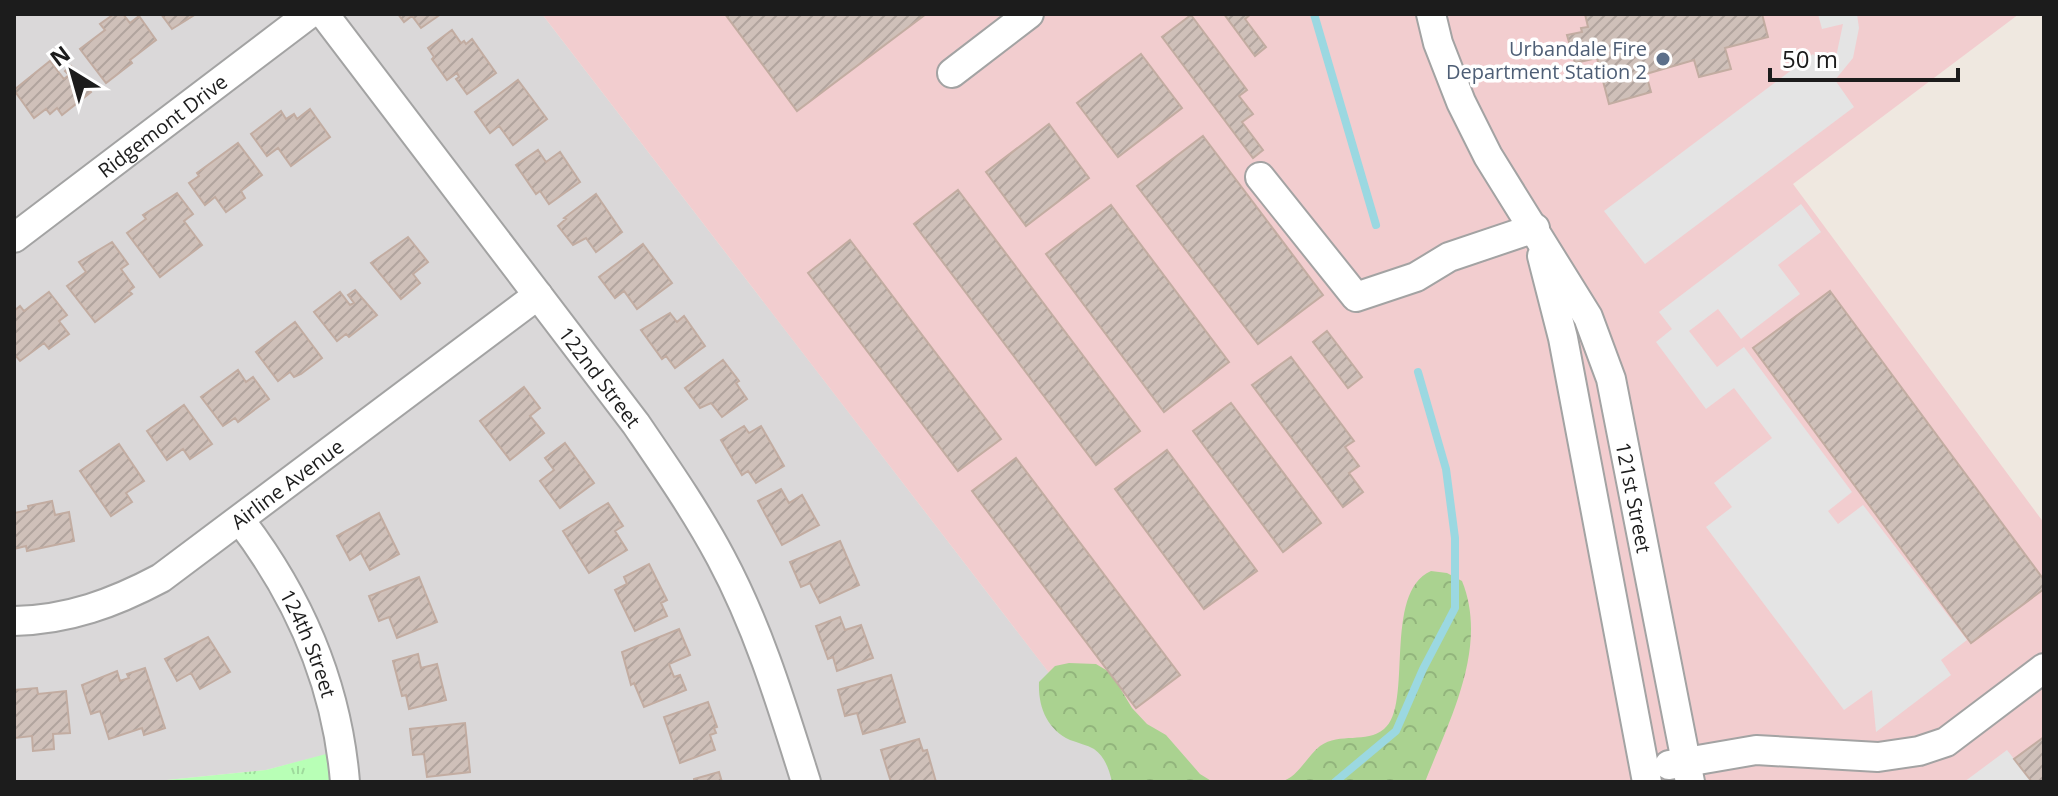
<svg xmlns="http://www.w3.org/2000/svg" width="2058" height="796" font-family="'Open Sans',sans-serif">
  <defs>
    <pattern id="forest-crowns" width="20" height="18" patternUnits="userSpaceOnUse" patternTransform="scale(2)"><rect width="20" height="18" fill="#aad290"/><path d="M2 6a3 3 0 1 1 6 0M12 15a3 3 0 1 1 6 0" fill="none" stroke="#92b47c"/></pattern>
    <pattern id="park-tufts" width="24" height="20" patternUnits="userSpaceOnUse" patternTransform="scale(2)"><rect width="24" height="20" fill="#b8ffb6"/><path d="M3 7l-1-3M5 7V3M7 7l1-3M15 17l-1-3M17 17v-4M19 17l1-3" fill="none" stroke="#9eda9c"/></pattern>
    <pattern id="building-hatch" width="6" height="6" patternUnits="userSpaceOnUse" patternTransform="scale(2)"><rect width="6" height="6" fill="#cfc0b9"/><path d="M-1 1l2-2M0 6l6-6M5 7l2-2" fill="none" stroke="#b1a49e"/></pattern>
  </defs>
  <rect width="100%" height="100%" fill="#efe8e0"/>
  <path fill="#dad8d9" d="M14 14H542L1127 774 1108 782H345L340 751 266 770 147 782 14 781Z"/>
  <path fill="#f2cdcf" d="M542 14H2019L1793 184 2044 523V782H1133Z"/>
  <path fill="url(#forest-crowns)" d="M1431 571 1447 573 1462 581C1489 647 1449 721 1425 782H1280C1298 778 1306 757 1320 746 1340 732 1366 744 1384 729 1414 706 1382 592 1431 571Z
    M1069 663 1096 664 1111 673 1132 708 1147 724 1166 735 1200 774 1213 782H1112C1109 769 1105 757 1094 749 1087 745 1078 743 1070 740 1047 729 1038 707 1039 682L1055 666Z"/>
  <path fill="url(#park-tufts)" d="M341 750 345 782H147L266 770Z"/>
  <path fill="#e4e4e4" d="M1818 14H1857L1859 28 1853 58 1835 80 1854 107 1645 264 1604 211 1813 54 1825 67 1836 57 1843 24 1822 29Z
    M1801 204 1821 232 1778 265 1800 294 1741 339 1718 309 1689 331 1717 367 1744 347 1852 492 1828 511 1838 524 1863 505 1967 640 1941 660 1951 675 1876 732 1872 690 1844 710 1706 527 1732 507 1714 483 1772 438 1734 388 1706 409 1656 342 1672 329 1659 312Z
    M2007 750 2032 782H1964Z"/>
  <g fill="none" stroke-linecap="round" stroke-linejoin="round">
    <path stroke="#9bd8e1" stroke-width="8" d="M1314 14 1376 225
      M1335 782 1396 731 1423 669 1455 608V538L1446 469 1418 372"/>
  </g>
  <path fill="url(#building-hatch)" stroke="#c2aca1" stroke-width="2" d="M114 14H123L130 23 139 16 156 40 130 60 132 63 106 83 80 49 105 30 100 24Z
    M161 14H196L172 29Z
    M398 14H441L421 28 412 16 404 22Z
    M725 14H926L797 111Z
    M1224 14H1251L1245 19 1266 47 1255 56Z
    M1585 14H1762L1768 37 1725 48 1731 69 1699 77 1694 60 1646 74 1651 92 1609 104 1597 58 1575 63 1567 35 1582 32 1581 28 1588 27Z
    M1191 15 1247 90 1239 96 1253 114 1242 122 1263 150 1253 158 1162 37Z
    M452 30 461 43 464 41 466 44 472 39 496 73 467 94 456 79 459 77 457 73 447 80 432 59 434 57 428 48Z
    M1141 54 1182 108 1118 157 1077 103Z
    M50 61 64 79 69 75 65 71 71 66 91 92 62 115 57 108 50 114 46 109 34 118 14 90Z
    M518 80 547 119 513 145 499 126 490 133 475 112Z
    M310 109 330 137 291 166 278 148 267 156 251 134 281 111 286 119 294 114 297 119Z
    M1049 124 1089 178 1026 226 986 172Z
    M1203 136 1323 295 1258 344 1137 186Z
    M238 143 262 175 241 191 245 198 226 212 215 197 205 205 189 183 199 176 197 173Z
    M538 150 546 162 560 152 580 182 549 204 540 191 536 194 516 165Z
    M958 190 1140 431 1096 465 914 224Z
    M177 193 193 214 184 221 202 245 160 277 127 233 146 219 143 215Z
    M596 194 622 232 596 252 586 238 573 245 558 226 566 219 564 218Z
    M1111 205 1229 362 1164 412 1046 254Z
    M408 237 428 262 413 274 420 283 401 299 371 263Z
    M850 240 1001 439 958 471 808 273Z
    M112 242 128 264 121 269 134 287 129 291 132 294 95 322 67 286 86 272 79 262Z
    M643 244 672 283 637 309 624 291 615 298 599 277Z
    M355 290 377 315 349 337 346 334 337 341 314 312 340 292 350 305 354 303 348 295Z
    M1830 291 2044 580V589L1971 643 1753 348Z
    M49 292 67 315 59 321 69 334 49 349 44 343 20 361 14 354V311L20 306 24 311Z
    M670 313 677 322 684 316 705 346 675 368 666 356 662 359 641 330Z
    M295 322 322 358 301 374 294 377 290 372 278 381 256 352Z
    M1327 331 1362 377 1348 388 1313 342Z
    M1291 357 1354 441 1345 447 1359 466 1349 473 1363 492 1343 507 1252 385Z
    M723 360 739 381 736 383 747 399 722 417 711 403 700 408 685 388Z
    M238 370 246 382 253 377 269 399 238 422 235 418 223 426 201 397Z
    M524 387 540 408 530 416 544 433 510 460 480 421Z
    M1231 403 1321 523 1283 552 1193 431Z
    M184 405 212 444 190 459 183 449 167 460 147 431Z
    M744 426 749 433 761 426 784 466 756 483 748 471 742 475 721 440Z
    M565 443 594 483 560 508 540 481 554 470 545 458Z
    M119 444 144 481 126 493 132 502 111 516 80 471Z
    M1167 450 1257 571 1204 609 1115 489Z
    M1016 458 1180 675 1136 708 972 491Z
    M781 489 789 503 802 495 819 525 782 545 758 501Z
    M52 501 55 515 69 512 74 541 27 551 26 546 14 549V513L29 510 28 506Z
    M608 503 623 526 615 531 627 550 589 573 563 531Z
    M379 513 399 554 370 570 361 553 350 560 337 536Z
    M840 541 859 585 820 603 810 583 801 587 790 562Z
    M649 564 667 600 661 603 667 616 635 631 615 590 627 584 624 577Z
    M419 577 437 622 397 638 389 617 379 621 369 596Z
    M840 617 845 630 861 625 873 658 837 671 833 657 828 659 816 626Z
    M679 629 690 655 669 664 674 677 680 675 686 690 644 707 634 683 631 685 622 652Z
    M208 637 230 672 200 689 191 673 177 681 165 659Z
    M418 654 421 668 437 664 446 700 409 709 406 695 402 696 393 661Z
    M145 668 165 728 144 735 142 728 109 739 100 711 91 714 82 685 117 671 120 681 129 678 127 674Z
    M891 675 905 722 863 734 857 713 845 716 838 690Z
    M37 688 38 694 66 691 70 733 53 734 54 749 33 751 32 736 15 738 14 690Z
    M708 702 717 727 714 728 716 733 710 735 715 750 680 763 664 717Z
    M465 723 470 772 427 777 424 754 413 755 410 729Z
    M2044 737V782H2032L2014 759Z
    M919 739 923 751 927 750 936 782H891L881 750Z
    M719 772 722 782H694V779Z"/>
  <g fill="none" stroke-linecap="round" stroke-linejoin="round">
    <g stroke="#a3a3a3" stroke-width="32">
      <g id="minor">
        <path id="s1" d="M324 14 636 424C666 468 696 511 721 558 759 629 782 706 806 782"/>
        <path id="s2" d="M1431 14 1438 43 1461 102 1488 156 1588 317 1611 379 1690 782"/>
        <path d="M952 73 1029 14"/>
        <path d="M1260 177 1356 297 1416 277 1449 257 1535 228"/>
        <path id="s3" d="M14 238 309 14"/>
        <path d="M1542 256 1563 338 1647 782"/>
        <path id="s4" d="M240 520C299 597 337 685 345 782"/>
        <path id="s5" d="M14 621C68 620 114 603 161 578L538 295"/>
        <path d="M1669 765 1756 750 1878 757 1919 751 1946 742 2044 668"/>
      </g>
    </g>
    <use href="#minor" stroke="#fff" stroke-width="28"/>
  </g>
  <circle fill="#5c6f8a" stroke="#fff" stroke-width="3" cx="1663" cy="59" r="8"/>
  <g text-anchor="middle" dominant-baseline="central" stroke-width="7" stroke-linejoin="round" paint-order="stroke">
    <g font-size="20" fill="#4e5e75" stroke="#fff" text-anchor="end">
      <text x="1647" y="48">Urbandale Fire<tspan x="1647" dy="23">Department Station 2</tspan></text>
    </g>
    <g font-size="20" fill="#1c1c1c" stroke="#fff">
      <text stroke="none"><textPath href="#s3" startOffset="186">Ridgemont Drive</textPath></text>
      <text stroke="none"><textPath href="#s1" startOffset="456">122nd Street</textPath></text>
      <text stroke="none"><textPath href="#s5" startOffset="312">Airline Avenue</textPath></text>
      <text stroke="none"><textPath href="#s2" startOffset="530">121st Street</textPath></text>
      <text stroke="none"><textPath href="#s4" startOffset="142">124th Street</textPath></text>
    </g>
  </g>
  <rect width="2058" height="796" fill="none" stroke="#1c1c1c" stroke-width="32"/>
  <g transform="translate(72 72) rotate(323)" stroke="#ffffff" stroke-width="6" paint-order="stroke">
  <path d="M0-6L14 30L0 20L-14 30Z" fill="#1c1c1c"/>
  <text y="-12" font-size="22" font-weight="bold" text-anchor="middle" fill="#1c1c1c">N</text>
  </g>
  <path d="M1770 68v12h188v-12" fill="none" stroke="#1c1c1c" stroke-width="4"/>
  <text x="1782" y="68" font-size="24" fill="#1c1c1c" stroke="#ffffff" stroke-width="6" paint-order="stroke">50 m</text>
</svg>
